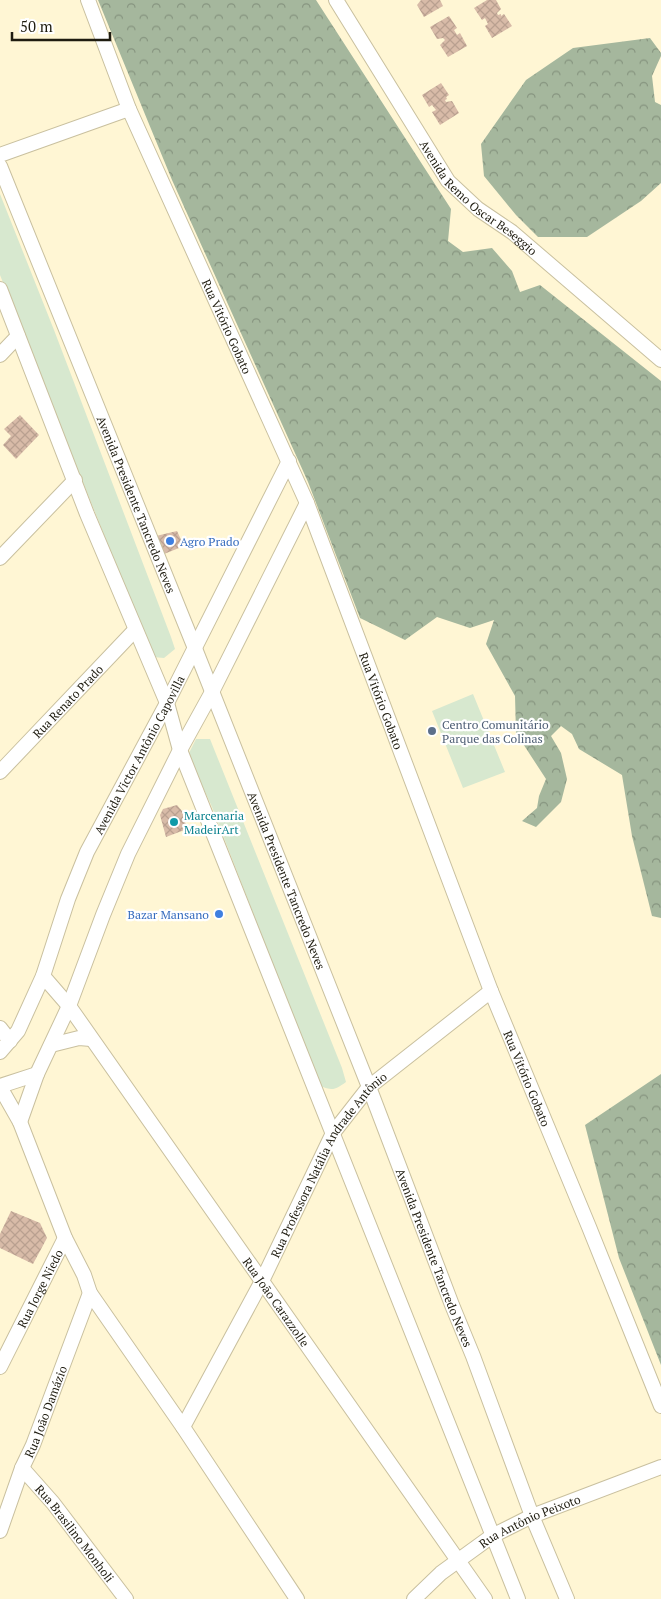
<svg xmlns="http://www.w3.org/2000/svg" width="661" height="1599" font-family="'PT Serif',serif">
  <defs>
    <pattern id="forest-crowns" width="20" height="18" patternUnits="userSpaceOnUse" patternTransform="scale(1.25)"><rect width="20" height="18" fill="#a5b79d"/><path d="M2 6a3 3 0 1 1 6 0M12 15a3 3 0 1 1 6 0" fill="none" stroke="#86947f"/></pattern>
    <pattern id="building-cross-hatch" width="8" height="8" patternUnits="userSpaceOnUse" patternTransform="scale(1.25)"><rect width="8" height="8" fill="#d8bba8"/><path d="M0 0l8 8M0 8l8-8" fill="none" stroke="#b9a090"/></pattern>
  </defs>
  <rect width="100%" height="100%" fill="#fff6d4"/>
  <path fill="#d7e8cf" d="M0 194 54 330 171 637 175 649 164 658 153 657 0 275Z
    M473 694 505 772 463 788 432 711Z
    M196 739H210L342 1068 346 1082C335 1090 333 1091 320 1086L212 807 188 755Z"/>
  <path fill="url(#forest-crowns)" d="M98 0H316L451 209 448 241 463 252 492 248 512 271 520 292 540 285 661 381V918L652 916 632 836 622 775 579 749 572 734 561 726 551 736 561 753 567 779 561 802 536 827 522 821 537 808 539 796 546 779 516 733 515 696 486 644 494 620 470 628 437 617 405 640 360 618 308 482 172 180Z
    M650 38 661 53V56L652 76 655 102 661 105V183L641 201 587 237H538L516 215 484 176 481 144 526 80 573 48Z
    M661 1074V1365L619 1258 585 1125Z"/>
  <path fill="url(#building-cross-hatch)" d="M421 0H440L443 6 424 17 417 5Z
    M487 0H496L501 9 497 13 498 15 501 14V16L504 14 512 26 492 38 485 26 488 24 485 18 482 20 474 8Z
    M449 16 457 28 454 30 457 35 460 33 467 46 448 57 440 45 445 40 443 38 437 39 430 27Z
    M441 83 449 95 446 97 447 99 445 100 446 102 452 101 459 113 440 125 432 112 436 110 432 105 429 107 422 95Z
    M20 415 39 435 16 459 3 445 11 436 4 429Z
    M177 531 184 546 164 554 156 536Z
    M177 805 182 811 187 829 166 837 160 815 163 809Z
    M11 1211 40 1223 47 1238 33 1264 0 1248V1234Z"/>
  <g fill="none" stroke-linecap="round" stroke-linejoin="round">
    <g stroke="#c9c09f" stroke-width="16">
      <g id="minor">
        <path id="s1" d="M88 0 129 109 307 503 491 991 589 1227 661 1406"/>
        <path id="s2" d="M336 0 448 181 478 209 512 232 661 360"/>
        <path d="M0 155 129 109"/>
        <path id="s3" d="M0 166 194 646 369 1087 452 1305 473 1356 532 1516 567 1599"/>
        <path d="M0 289 87 514 167 703 180 750 518 1599"/>
        <path d="M0 355 18 336"/>
        <path d="M0 558 75 480"/>
        <path id="s4" d="M0 772 135 630"/>
        <path id="s5" d="M43 976 69 1006 485 1599"/>
        <path d="M0 1028 10 1041"/>
        <path d="M51 1045 79 1038 91 1039"/>
        <path id="s6" d="M0 1052 18 1031 43 976 68 899 87 852 167 703 289 461"/>
        <path d="M0 1086 37 1074"/>
        <path d="M0 1087 20 1122 65 1238 84 1275 90 1293 183 1427 297 1599"/>
        <path d="M20 1122 37 1074 69 1006 103 915 128 854 180 750 212 692 307 503"/>
        <path id="s7" d="M0 1367 65 1238"/>
        <path id="s8" d="M183 1427 262 1281 333 1133 369 1087 491 991"/>
        <path id="s9" d="M22 1468 53 1503 126 1599"/>
        <path id="s10" d="M0 1531 22 1468 33 1445 90 1293"/>
        <path id="s11" d="M414 1599 441 1573 492 1536 532 1516 661 1467"/>
      </g>
    </g>
    <use href="#minor" stroke="#fff" stroke-width="14"/>
  </g>
  <g fill="#3f7fe0" stroke="#fff" stroke-width="2">
    <circle cx="170" cy="541" r="5"/>
    <circle cx="219" cy="914" r="5"/>
  </g>
  <circle fill="#5c6f8a" stroke="#fff" stroke-width="2" cx="432" cy="731" r="5"/>
  <circle fill="#0f9aa8" stroke="#fff" stroke-width="2" cx="174" cy="822" r="5"/>
  <g text-anchor="middle" dominant-baseline="central" stroke-width="4.5" stroke-linejoin="round" paint-order="stroke">
    <g font-size="12" fill="#1f1c10" stroke="#fff">
      <text stroke="none"><textPath href="#s2" startOffset="246">Avenida Remo Oscar Beseggio</textPath></text>
      <text stroke="none"><textPath href="#s1" startOffset="355">Rua Vitório Gobato</textPath></text>
      <text stroke="none"><textPath href="#s3" startOffset="365">Avenida Presidente Tancredo Neves</textPath></text>
      <text stroke="none"><textPath href="#s1" startOffset="760">Rua Vitório Gobato</textPath></text>
      <text stroke="none"><textPath href="#s4" startOffset="98">Rua Renato Prado</textPath></text>
      <text stroke="none"><textPath href="#s6" startOffset="330">Avenida Victor Antônio Capovilla</textPath></text>
      <text stroke="none"><textPath href="#s3" startOffset="770">Avenida Presidente Tancredo Neves</textPath></text>
      <text stroke="none"><textPath href="#s1" startOffset="1165">Rua Vitório Gobato</textPath></text>
      <text stroke="none"><textPath href="#s8" startOffset="301">Rua Professora Natália Andrade Antônio</textPath></text>
      <text stroke="none"><textPath href="#s3" startOffset="1175">Avenida Presidente Tancredo Neves</textPath></text>
      <text stroke="none"><textPath href="#s7" startOffset="88">Rua Jorge Niedo</textPath></text>
      <text stroke="none"><textPath href="#s5" startOffset="401">Rua João Carazzolle</textPath></text>
      <text stroke="none"><textPath href="#s10" startOffset="128">Rua João Damázio</textPath></text>
      <text stroke="none"><textPath href="#s11" startOffset="141">Rua Antônio Peixoto</textPath></text>
      <text stroke="none"><textPath href="#s9" startOffset="84">Rua Brasilino Monholi</textPath></text>
    </g>
    <g font-size="12" fill="#366cbe" stroke="#fff" text-anchor="start">
      <text x="180" y="541">Agro Prado</text>
      <text x="209" y="914" text-anchor="end">Bazar Mansano</text>
    </g>
    <g font-size="12" fill="#4e5e75" stroke="#fff" text-anchor="start">
      <text x="442" y="724">Centro Comunitário<tspan x="442" dy="14">Parque das Colinas</tspan></text>
    </g>
    <g font-size="12" fill="#0d838f" stroke="#fff" text-anchor="start">
      <text x="184" y="815">Marcenaria<tspan x="184" dy="14">MadeirArt</tspan></text>
    </g>
  </g>
  <path d="M12 32v8h98v-8" fill="none" stroke="#1f1c10" stroke-width="2.5"/>
  <text x="20" y="32" font-size="15" fill="#1f1c10" stroke="#ffffff" stroke-width="4" paint-order="stroke">50 m</text>
</svg>
